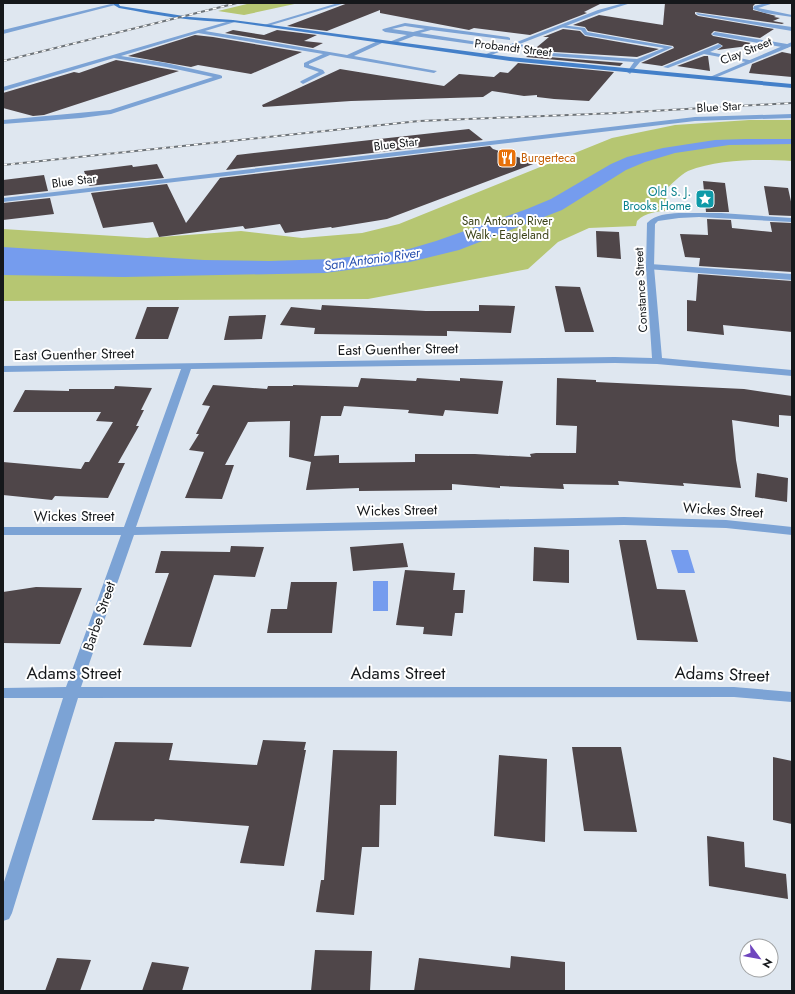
<svg xmlns="http://www.w3.org/2000/svg" width="795" height="994" font-family="Jost,sans-serif">
  <rect width="100%" height="100%" fill="#dfe7f0"/>
  <path fill="#b6c672" d="M251 3H299L244 15 218 11Z
    M749 120H792V161C760 159 718 159 688 171 680 175 671 185 664 191L670 211C659 211 645 212 637 221L636 226 589 228 558 242 528 269 368 299 3 301V229L147 238 241 231 302 238 362 233 399 224 612 138 675 125Z"/>
  <path fill="#759cee" d="M746 139H792V144L729 145 675 153 645 162 626 170 562 210 459 250 410 262 325 273 124 277 3 275V247L204 260 269 261 331 259 384 253 409 249 436 241 527 209 551 199 611 164 627 157 663 148 715 140Z
    M671 550H688L695 573H678Z
    M373 581H388V611H373Z"/>
  <path fill="#4f4649" d="M348 3H602L584 12 587 13 530 35 474 28 469 30 380 13V10L327 31 287 26Z
    M665 3 755 4 753 6V10L776 16 774 17 780 18 773 21 784 23 782 24 695 12V14L698 16 774 29 760 38 714 31 711 34 713 36 751 43 748 46 717 50 723 46 718 43 662 66 641 63 674 48 673 46 588 31 585 27 573 25 599 15 663 25Z
    M563 29 580 31 585 36 659 49 637 57 539 51 537 47 549 37H543Z
    M233 30 264 35 277 30 317 35 304 41 323 43 313 48 225 33Z
    M195 35 213 37 302 52 251 74 198 65 191 67 128 56Z
    M532 52 533 55 536 56 623 63 620 66 526 57Z
    M782 52 792 54V77L749 73 752 64Z
    M704 56H708L710 71 677 66Z
    M116 60 179 71 44 115 33 116 3 108V93L74 72 79 73Z
    M518 63 614 72 589 101 554 99 537 97V95L524 96 492 91 483 97 351 101 263 107 262 105 340 69 444 86 459 74 494 77 500 72 508 73Z
    M469 129 483 140 226 170 237 155Z
    M490 146 493 149 536 163 387 219 332 228 331 227 285 233 280 224 245 229 243 226 159 237 153 222 103 228 91 193 167 184 186 223 220 178Z
    M157 164 164 178 89 186 84 171 132 165 133 167Z
    M44 175 48 191 3 196V180Z
    M703 181 725 183 729 212H706Z
    M764 186 788 188 792 206V216L769 215Z
    M50 198 54 214 3 220V203Z
    M707 219 731 220 732 228 772 232 770 222 792 223V272L699 266 700 258 685 257 680 234 708 235Z
    M596 231 619 232 621 259 597 257Z
    M698 274 792 281V332L723 325 724 335 687 331V300L696 301Z
    M555 286 580 287 594 332H565Z
    M322 305 426 311H479V305L515 306 511 333 447 331V336L314 334 315 328 280 325 291 307 321 310Z
    M147 307H179L168 339H135Z
    M266 315 262 339 224 340 229 316Z
    M361 378 416 381 417 378 460 381V378L503 381 498 414 445 410 443 416 408 413 409 410 344 406 341 416H321L314 456 339 455V463L415 462V454H475L531 457 530 454 536 453H576L577 426 556 425 557 378 596 380V382L744 389 792 396V416L779 415V427L732 420 736 460 741 488 683 483 684 486 618 481 619 485 563 484 564 489 500 486V488L452 484V490L359 491V488L306 490 311 462 289 457 290 421 248 422 225 465H234L222 499 185 498 204 452 189 450 199 434H196L210 406 202 405 213 385 267 389 268 386H293V385L358 387Z
    M115 386 152 388 141 410H144L136 426H139L118 463H125L108 498 55 496 52 500 3 495V462L81 469 85 462H89L113 422 96 421 101 412H13L25 390 69 391V389H114Z
    M757 473 788 478 787 502 755 497Z
    M619 540H646L657 589 685 590 698 642 637 640Z
    M403 543 408 567 353 571 350 547Z
    M231 546 264 547 255 577 214 575 191 647 143 645 169 573H155L161 551 230 552Z
    M534 547 569 550V583L533 581Z
    M405 570 455 573 453 590H465L463 613H455L452 636 423 634 424 627 396 625Z
    M291 582H337L332 633H267L271 609H287Z
    M36 587 82 588 60 644 3 643V592Z
    M263 740 306 742 304 750H306L284 866 240 863 249 826 155 819 154 821 92 820 115 742 173 743 169 760 257 765Z
    M572 747H621L637 832 584 831Z
    M333 750 397 751 396 805H380L379 847H362L354 915 316 912 321 880H324Z
    M499 755 547 759 545 842 494 836Z
    M773 757 792 761V824L773 820Z
    M707 836 744 842 745 867 786 874 788 899 709 886Z
    M315 950 372 951 370 991H311Z
    M511 956 565 962V991H414L419 958 510 968Z
    M57 958 91 960 80 991H45Z
    M152 962 189 967 182 991H142Z"/>
  <g fill="none" stroke-linecap="round" stroke-linejoin="round">
    <path fill="#7ca3d5" fill-rule="evenodd" d="M766 3H774L758 8 792 15V17L765 13 753 9 754 6Z
      M233 20 235 22 205 31 347 55 380 40 383 42 382 43 354 56 437 71 434 73 330 55 309 64V65L323 70 325 73 303 84 300 82 301 81 319 72 304 67V63L323 54 198 33 121 56 166 63 220 75 222 76V78L111 114 81 118 3 124V120L110 110 213 77 166 67 114 58 3 91V87Z
      M405 23 508 37 510 38V40L431 30 420 33 510 47 507 49 414 36 393 44H389V42L407 35 385 32 382 30 383 29ZM405 26 425 29 413 32 392 29Z
      M562 25 585 28 587 32 673 47 640 62 630 74 627 72 634 62 536 55 534 54 533 50 510 45 513 43 535 47 538 52 637 59 664 48 585 35 581 30 560 27V26Z
      M715 32 787 44 790 46 787 48 713 35 712 34Z
      M719 44 722 46 721 47 710 52 754 61 751 63 704 54 668 68 663 67Z
      M792 114V118L695 121 3 202V198L695 117Z
      M650 264 792 274V280L647 269 646 267Z"/>
    <path fill="#7ca3d5" fill-rule="evenodd" d="M115 3H123L3 34V30Z
      M338 3H345L268 26 264 25Z
      M624 3H631L602 12 486 57 481 56 598 10Z
      M696 13 792 27V31L698 15Z
      M792 42V46L710 80 705 79Z
      M679 213H721L792 218V222L699 217 679 218 658 221 655 224 654 267 662 358 792 370V376L657 364 615 363 191 369 136 527 624 517 726 520 792 527V535L726 528 624 525 134 535 81 687H734L792 692V702L734 697 78 698 12 913 9 919 3 921V885L63 698H3V688L66 687 121 535H3V527H124L181 369 3 372V366L615 357 652 358 646 267 647 223C656 214 667 214 679 213Z"/>
    <path fill="#4480c9" fill-rule="evenodd" d="M114 3H118L120 6 190 17 233 20 510 57 792 84V88L510 61 233 22C194 22 157 15 119 8L114 5Z"/>
    <g stroke="#6d7378" stroke-width="2">
      <path id="rail" d="M3 61 237 3
        M3 165 419 121 617 113 792 103"/>
    </g>
    <use href="#rail" stroke="#fff" stroke-width="1.5" stroke-dasharray="4" stroke-linecap="butt"/>
  </g>
  <defs>
    <g id="restaurant-square" transform="scale(1)"><rect x="-9" y="-9" width="18" height="18" rx="4" fill="#e8710a" stroke="#fff"/><path d="M-5-6h1v4h1v-4h1v4h1v-4h1v5L-1.5 .5V6h-2V.5L-5-1ZM5-6V6H3V1.5H1.5Q1.5-4 5-6Z" fill="#fff"/></g>
    <g id="sight-square" transform="scale(1)"><rect x="-9" y="-9" width="18" height="18" rx="4" fill="#0f9aa8" stroke="#fff"/><path d="M0-6L1.8-2.2L6-1.7L2.9 1.2L3.7 5.4L0 3.3L-3.7 5.4L-2.9 1.2L-6-1.7L-1.8-2.2Z" fill="#fff"/></g>
  </defs>
  <g fill-rule="evenodd">
    <use href="#restaurant-square" x="507" y="158"/>
    <use href="#sight-square" x="705" y="199"/>
  </g>
  <g text-anchor="middle" dominant-baseline="central" stroke-width="4" stroke-linejoin="round" paint-order="stroke">
    <g font-size="12" fill="#15181b" stroke="#fff">
      <text transform="translate(513 48) rotate(7)">Probandt Street</text>
      <text transform="translate(746 51) rotate(-22)">Clay Street</text>
      <text transform="translate(719 107) rotate(-3)">Blue Star</text>
      <text transform="translate(396 144) rotate(-7)">Blue Star</text>
      <text transform="translate(74 181) rotate(-7)">Blue Star</text>
      <text transform="translate(641 290) rotate(-93)">Constance Street</text>
    </g>
    <g font-size="12" fill="#c56008" stroke="#fff" text-anchor="start">
      <text x="521" y="158">Burgerteca</text>
    </g>
    <g font-size="12" fill="#0d838f" stroke="#fff" text-anchor="end">
      <text x="691" y="192">Old S. J.<tspan x="691" dy="14">Brooks Home</tspan></text>
    </g>
    <g font-size="12" fill="#3d441a" stroke="#fff">
      <text x="507" y="221">San Antonio River<tspan x="507" dy="14">Walk - Eagleland</tspan></text>
    </g>
    <g font-size="13" font-style="italic" fill="#274fae" stroke="#fff">
      <text transform="translate(372 259) rotate(-8)">San Antonio River</text>
    </g>
    <g font-size="14" fill="#15181b" stroke="#fff">
      <text transform="translate(398 349) rotate(-1)">East Guenther Street</text>
      <text transform="translate(74 354) rotate(-1)">East Guenther Street</text>
      <text transform="translate(397 510) rotate(-1)">Wickes Street</text>
      <text transform="translate(723 510) rotate(4)">Wickes Street</text>
      <text x="74" y="516">Wickes Street</text>
      <text transform="translate(99 616) rotate(-71)">Barbe Street</text>
    </g>
    <g font-size="17" fill="#15181b" stroke="#fff">
      <text x="74" y="673">Adams Street</text>
      <text x="398" y="673">Adams Street</text>
      <text transform="translate(722 674) rotate(2)">Adams Street</text>
    </g>
  </g>
  <rect width="795" height="994" fill="none" stroke="#15181b" stroke-width="8"/>
  <g transform="translate(759 958) rotate(122)"><circle r="19" fill="#ffffff" stroke="#a1a3a4"/>
  <path d="M0-3L7 15L0 10L-7 15Z" fill="#6f46be"/>
  <text y="-6" font-size="11" font-weight="bold" text-anchor="middle" fill="#15181b">N</text>
  </g>
</svg>
